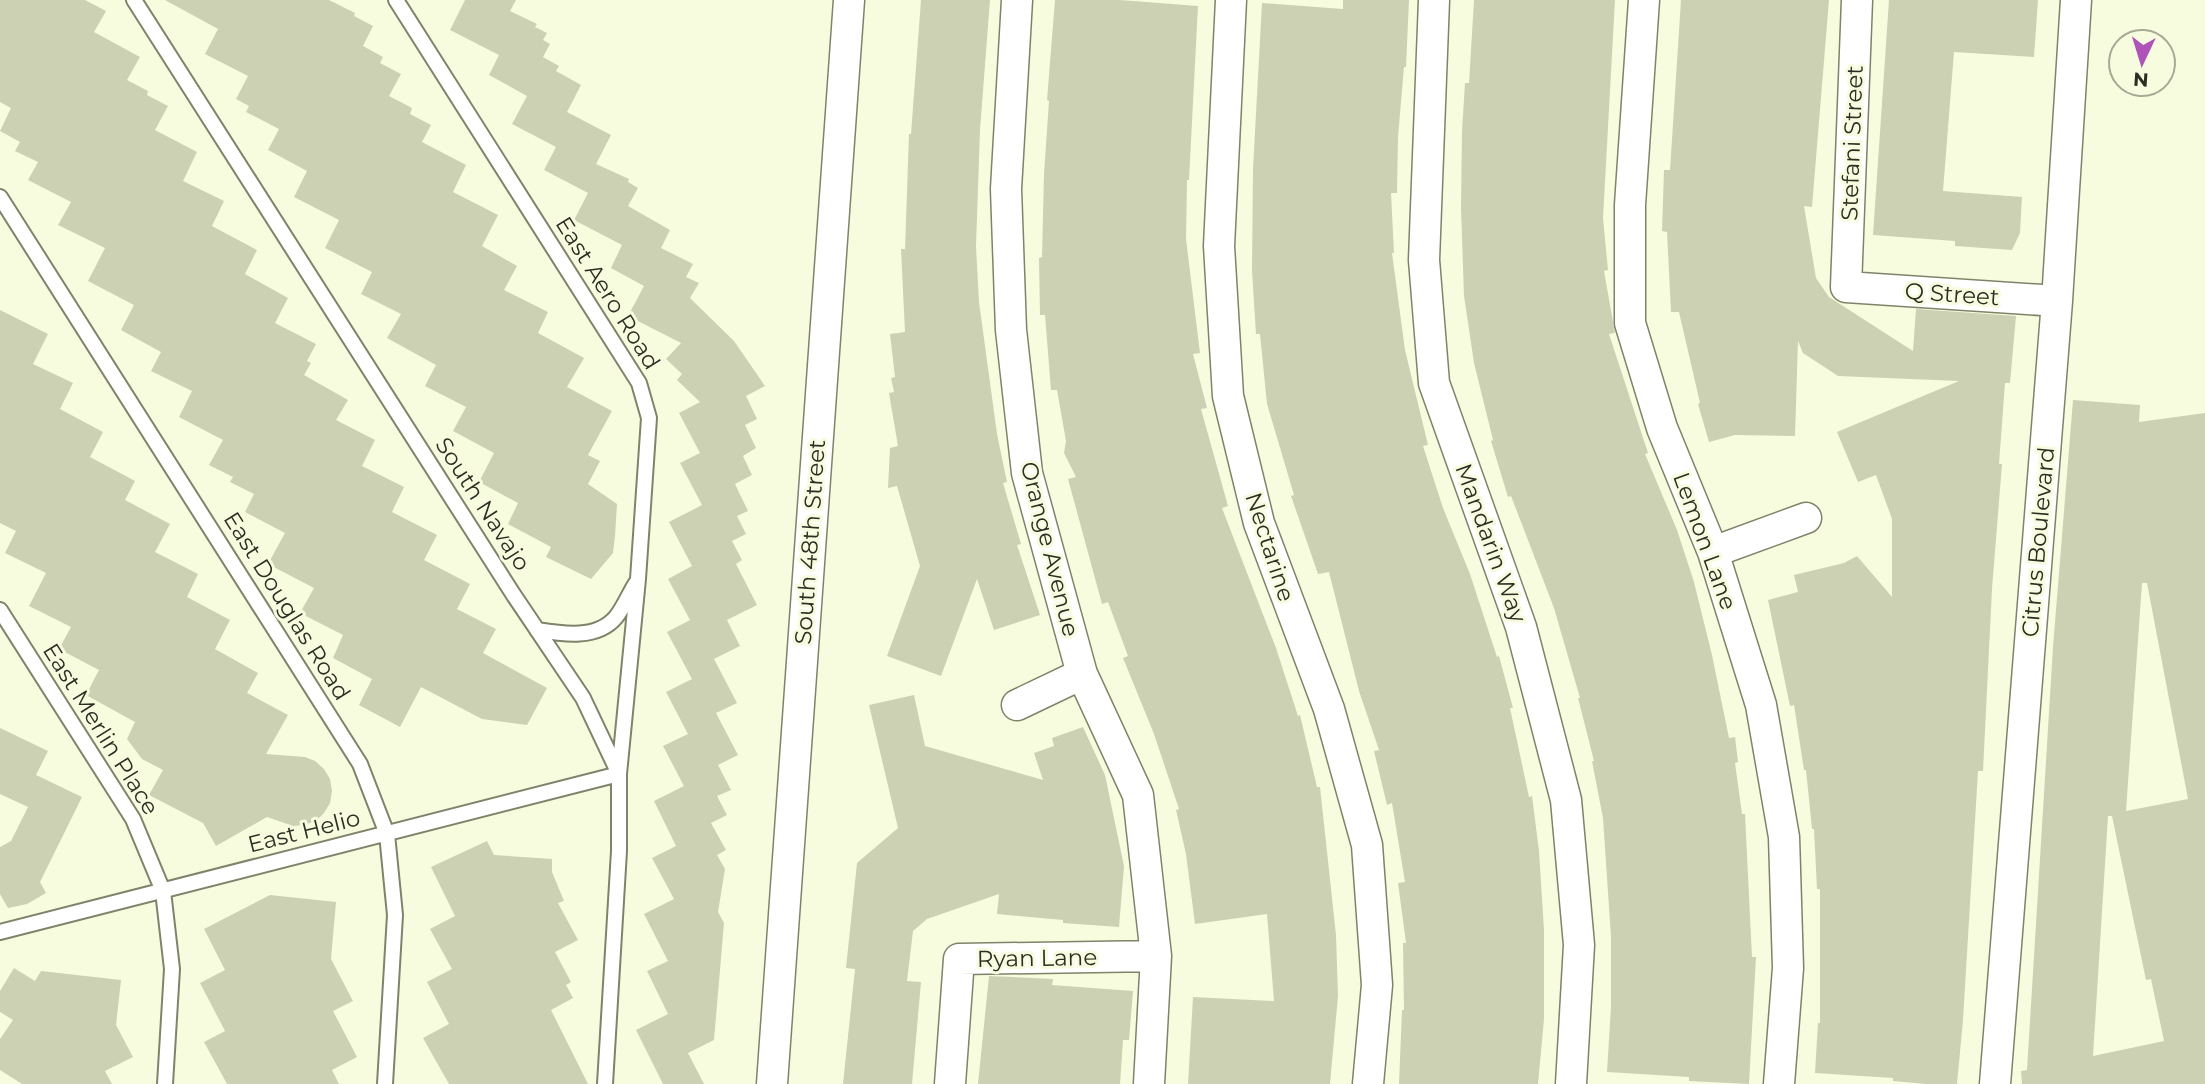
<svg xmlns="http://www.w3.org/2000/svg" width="2205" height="1084" font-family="Montserrat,sans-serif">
  <rect width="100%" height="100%" fill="#f8fcdf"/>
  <path fill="#cdd1b4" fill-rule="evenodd" d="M0 0H85L106 11 94 32 140 57 127 80 148 91 147 95 168 106 155 130 197 152 183 181 224 201 212 226 257 250 245 274 288 298 275 323 316 344 307 361 311 363 304 375 348 400 336 420 375 440 362 466 404 487 392 512 437 535 424 560 470 584 457 609 496 629 483 653 547 688 527 725 482 719 421 687 400 727 359 705 372 679 333 658 343 635 300 613 314 588 268 564 285 533 245 512 254 494 230 482 233 477 209 465 223 440 179 417 192 391 151 371 161 352 121 330 134 305 88 281 105 248 58 225 71 202 28 180 38 162 15 151 20 142 0 131 11 108 0 102Z
    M165 0H329L355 13 354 16 373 26 363 46 383 57 380 63 401 74 389 96 412 108 410 114 431 125 422 142 466 165 453 192 498 215 482 246 517 266 504 290 548 312 538 333 584 358 567 387 612 411 588 455 600 461 588 484 617 504 615 536 613 553 591 579 546 557 551 547 508 524 518 503 479 482 494 453 453 431 466 407 425 386 436 365 387 338 401 314 361 294 372 272 325 248 339 220 294 197 307 171 268 150 279 129 246 112 249 106 236 99 248 76 205 54 218 29Z
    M465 0H516L510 11 537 24 535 27 547 33 543 40 550 44 543 57 559 66 556 71 581 85 567 112 611 135 596 164 629 179 628 182 638 188 628 206 670 230 661 248 693 264 686 277 699 283 690 298 734 341 765 386 746 396 757 419 745 425 756 448 743 456 752 475 735 484 748 511 737 516 746 534 732 541 742 560 736 564 757 605 727 620 740 646 714 659 737 703 716 713 738 755 718 765 731 790 717 796 727 815 711 823 726 850 717 855 725 869 718 912 724 923 714 1040 688 1053 704 1084H663L636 1030 668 1014 647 971 668 961 644 914 674 899 652 858 676 846 654 801 684 786 663 746 688 734 666 692 692 679 667 632 690 620 668 579 692 566 669 522 702 505 680 463 700 453 679 413 700 402 677 380 682 374 666 359 681 343 628 316 644 286 611 268 622 245 574 220 588 193 544 170 556 147 512 124 527 96 489 75 499 55 450 30Z
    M921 0H990L980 130 976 246 979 302 997 434 1007 482 1003 483 1021 544 1017 545 1040 615 994 630 977 579 941 676 887 656 920 566 897 486 888 488 890 448 898 446 889 393 894 392 891 378 895 377 890 334 905 332 901 249H905L909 134H911Z
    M1055 0H1120L1198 6 1189 180H1187L1186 239 1200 353 1193 354 1207 408 1201 409 1228 506 1222 508 1276 648 1298 716 1300 715 1317 787H1320L1336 935 1338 996 1330 1084H1188L1193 997 1274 1001 1267 914 1195 924 1186 854 1176 810 1179 809 1154 734 1123 658 1128 656 1108 602 1102 604 1068 479 1076 477 1064 453 1066 441 1057 390H1051L1045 315H1040L1039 258 1042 257 1044 174 1049 101 1047 100Z
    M1343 0H1409L1406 67H1404L1398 137 1397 193H1391L1394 253H1392L1405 350 1428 445 1423 446 1443 508 1470 574 1497 657 1499 656 1513 708H1510L1529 797 1532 796 1539 851 1544 930V1019L1538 1084H1399L1402 1010H1404L1403 943H1406L1398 883 1405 882 1392 803 1387 805 1374 751 1379 750 1359 691 1329 572 1318 574 1291 496 1294 495 1267 404 1260 334H1256L1252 271 1253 169 1262 3 1343 9Z
    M1474 0H1615L1603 218 1608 270 1604 271 1615 333 1609 334 1648 453 1645 454 1677 530 1694 582 1712 655 1729 738 1735 737 1738 762 1735 763 1742 814H1745L1752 957H1756L1749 1084 1689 1081V1077L1607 1072 1611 1007V937L1603 818 1592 761H1594L1578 698H1580L1554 608 1511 496 1508 497 1491 441 1493 440 1474 363 1464 296 1461 208 1462 131 1465 83H1469Z
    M1681 0H1829L1812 207 1804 206 1816 278 1829 297 1913 351 1916 309 2016 316 2010 383H2005L1999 464H2002L1992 589 1983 771H1978L1963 1020 1957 1084H1926L1893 1081V1078L1815 1073 1818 1023H1820V889H1817L1814 829H1812L1806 770H1804L1794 705 1790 706 1768 600 1798 592 1794 575 1844 563 1857 556 1892 597V519L1876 475 1858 482 1837 432 1959 381 1838 376 1803 353 1798 341 1795 436 1735 435 1709 442 1698 404 1700 403 1679 312H1671L1667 232 1662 231 1664 170H1670Z
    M1889 0H2038L2034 57 1954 52 1943 191 2022 197 2020 233 2012 250 1955 246V241L1873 235Z
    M0 310 48 334 33 364 73 383 60 409 103 432 90 457 135 481 125 500 170 524 155 552 198 574 187 597 230 620 215 649 258 673 247 693 288 715 266 754 305 757 315 761 324 769 330 779 332 791 330 803 324 813 316 821 304 825 293 826 267 817 216 846 203 823 149 795 163 770 142 759 127 739 135 722 86 695 99 670 59 649 71 627 29 606 46 573 5 553 16 531 0 523Z
    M2073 400 2140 405 2139 422 2205 413V1084H2022L2021 1071 2027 1070 2053 647ZM2142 583H2147L2188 799 2126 811ZM2108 816H2112L2146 980 2151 979 2164 1041 2093 1056Z
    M914 695 925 746 1043 780 1034 753 1054 746 1052 738 1083 727 1105 775 1124 866 1119 927 1063 923V920L997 914 999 894 927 919 913 931 907 981 921 982 912 1084H843L855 969 846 968 857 863 898 828 869 705Z
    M0 728 48 751 36 775 82 797 40 882 46 893 27 904 8 908 0 894V847L11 841 28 807 0 794Z
    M487 841 494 855 552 859V872L564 901 558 903 578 940 555 952 571 982 566 985 573 998 551 1010 588 1084H449L423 1038 449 1024 427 982 452 969 430 929 455 916 431 867Z
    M270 895 336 902 331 959 353 1001 333 1011 357 1057 332 1070 339 1084H227L204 1042 225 1031 200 983 225 970 204 929Z
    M14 968 35 981 41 971 121 980 116 1025 133 1057 105 1071 112 1084H22L0 1070V1039L13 1020 0 1012V991Z
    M989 976 1053 979 1052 985 1133 991 1129 1040H1123L1120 1084H978Z"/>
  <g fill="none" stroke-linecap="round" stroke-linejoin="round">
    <g stroke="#808369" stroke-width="18">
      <path id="service" d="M134 0 513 594 583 698 619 774V851L605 1084
        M0 197 360 764 387 834 395 915 385 1084
        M0 610 133 819 163 891 172 969 165 1084
        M537 630C562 634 597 640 616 617 624 607 629 594 636 583
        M0 932 619 774 638 579 649 418 639 383 396 0"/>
    </g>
    <g stroke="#808369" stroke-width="33">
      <path id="minor" d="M1017 0 1006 189 1011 330 1027 473 1082 674 1138 795 1156 956 1149 1084
        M1231 0 1219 246 1228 396 1259 523 1329 709 1367 845 1377 985 1368 1084
        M1434 0 1424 260 1434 383 1521 627 1566 800 1579 945 1571 1084
        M1644 0 1630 205V323L1662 428 1713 552 1761 705 1784 837 1788 968 1779 1084
        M1857 0 1846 287 2057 301
        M1713 552 1806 518
        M1017 705 1082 674
        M772 1084 849 0
        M950 1084 959 959 1156 956
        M1995 1084 2057 301 2076 0"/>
    </g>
    <use href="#service" stroke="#fff" stroke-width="14"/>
    <use href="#minor" stroke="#fff" stroke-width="30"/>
  </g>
  <g text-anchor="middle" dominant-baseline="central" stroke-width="6" stroke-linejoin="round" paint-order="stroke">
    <g font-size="23" fill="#2d2e23" stroke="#f8fcdf">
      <text transform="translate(1852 143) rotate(-88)">Stefani Street</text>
      <text transform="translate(608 293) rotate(58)">East Aero Road</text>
      <text transform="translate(1952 294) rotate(4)">Q Street</text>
      <text transform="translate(483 504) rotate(57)">South Navajo</text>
      <text transform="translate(1705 541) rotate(70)">Lemon Lane</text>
      <text transform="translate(810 542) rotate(-86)">South 48th Street</text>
      <text transform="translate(2038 542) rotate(-85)">Citrus Boulevard</text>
      <text transform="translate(1491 543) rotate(70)">Mandarin Way</text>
      <text transform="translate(1270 547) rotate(72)">Nectarine</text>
      <text transform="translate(1050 549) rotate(76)">Orange Avenue</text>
      <text transform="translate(287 606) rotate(58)">East Douglas Road</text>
      <text transform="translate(101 729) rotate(58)">East Merlin Place</text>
      <text transform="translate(304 831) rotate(-14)">East Helio</text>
      <text transform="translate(1037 958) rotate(-1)">Ryan Lane</text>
    </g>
  </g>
  <g transform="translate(2142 63) rotate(184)"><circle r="33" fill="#f8fcdf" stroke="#a7aa94" stroke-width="2"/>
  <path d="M0-5L12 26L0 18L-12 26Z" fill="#b152bb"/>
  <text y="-10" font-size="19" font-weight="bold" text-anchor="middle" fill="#2d2e23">N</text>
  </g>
</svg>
